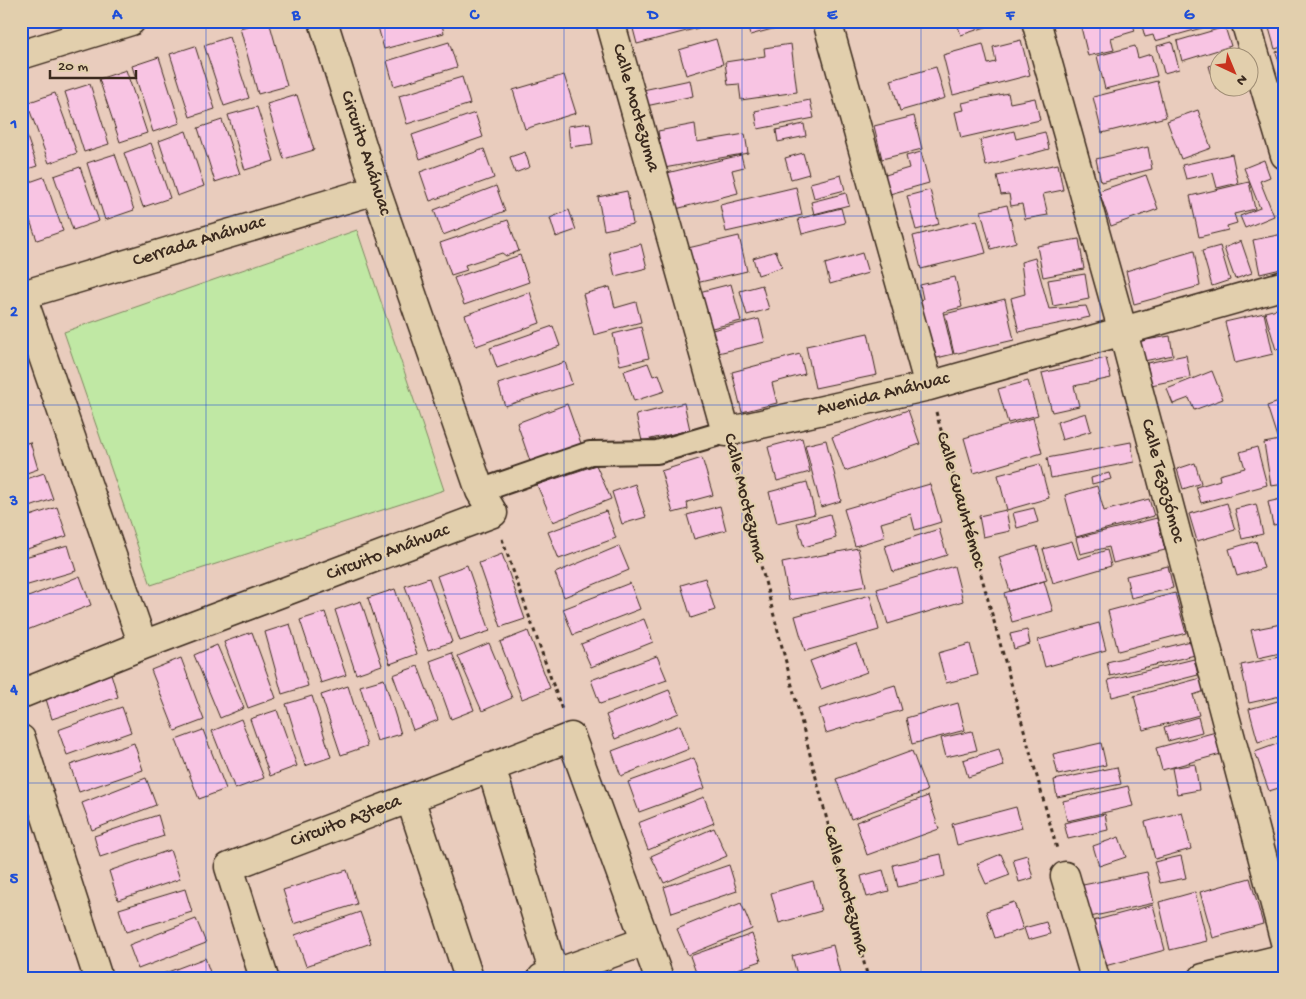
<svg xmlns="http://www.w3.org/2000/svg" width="1306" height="999" font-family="'Gochi Hand',sans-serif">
  <rect width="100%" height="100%" fill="#e9ccbd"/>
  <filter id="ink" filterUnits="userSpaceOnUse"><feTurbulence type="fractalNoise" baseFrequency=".02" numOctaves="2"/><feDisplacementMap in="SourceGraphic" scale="10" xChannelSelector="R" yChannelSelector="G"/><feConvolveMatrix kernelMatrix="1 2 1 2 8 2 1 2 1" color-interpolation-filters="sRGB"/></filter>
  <g filter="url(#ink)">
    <path fill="#c0e8a4" stroke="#7e8961" d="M357 230 444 490 151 585 64 332Z"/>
    <path fill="#f8c4e3" stroke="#3b2a1e" d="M266 21H269L287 86 258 94 240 28Z
      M384 21H441L444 33 384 49 377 23Z
      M631 21H696L698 28 637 44Z
      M746 21H798V22L750 35Z
      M956 21H1004L961 35Z
      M1105 21H1132L1135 31 1111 38 1114 50 1088 56 1081 27Z
      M1159 21H1223V22L1155 41 1153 35 1145 37 1142 26Z
      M1267 21H1285V46L1275 49Z
      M1225 27 1231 46 1182 61 1177 41Z
      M229 37 249 98 224 106 204 45Z
      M716 39 723 64 686 75 679 50Z
      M1021 40 1030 75 953 95 943 55 983 44 988 64 996 62 993 47Z
      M449 42 457 67 394 86 387 61Z
      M1172 42 1179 69 1164 73 1157 46Z
      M791 44 797 92 741 100 739 84 728 85 725 62 765 56 764 48Z
      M195 46 215 109 190 117 170 54Z
      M1135 46 1138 58 1151 54 1157 76 1105 89 1097 56Z
      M1285 49V81L1276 52Z
      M159 57 180 123 153 132 132 66Z
      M1218 63V88H1221L1216 89 1209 66Z
      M936 67 945 98 900 111 891 80Z
      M126 70 147 133 120 142 99 79Z
      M564 75 576 113 525 129 513 90Z
      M462 77 470 104 407 124 399 96Z
      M690 80 693 96 646 106 643 90Z
      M1157 81 1166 117 1102 133 1093 97Z
      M90 84 109 144 84 152 65 92Z
      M55 93 77 153 49 163 27 103Z
      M1008 93 1010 103 1035 98 1040 120 961 138 955 112 964 110 962 103Z
      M297 95 314 150 284 159 267 104Z
      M810 100 814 118 758 129 755 111Z
      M257 107 274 161 245 170 228 115Z
      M1198 110 1211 148 1181 159 1167 121Z
      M475 113 483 137 420 159 412 135Z
      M914 116 922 149 882 159 874 126Z
      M21 119 37 166 21 171Z
      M222 120 240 174 215 182 198 128Z
      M590 123 593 144 570 147 568 126Z
      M695 124 697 142 745 134 748 153 664 168 658 131Z
      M804 124 806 136 778 142 776 130Z
      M186 131 204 186 177 196 159 141Z
      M1014 131 1016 139 1045 132 1049 149 986 166 980 140Z
      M151 143 170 198 143 207 124 153Z
      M1148 147 1152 169 1101 182 1096 159Z
      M484 149 494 178 430 201 420 172Z
      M525 152 530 167 515 173 510 157Z
      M921 152 929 183 886 195 882 176 909 168 906 156Z
      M803 153 809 174 791 179 785 158Z
      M115 154 134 210 105 220 87 163Z
      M1232 154 1238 183 1217 188 1213 173 1186 179 1182 165Z
      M741 155 744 167 732 170 738 193 676 209 667 173Z
      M1264 160 1270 177 1260 181 1274 216 1245 228 1240 216 1260 208 1244 168Z
      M1058 164 1063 190 1043 194 1048 215 1025 219 1022 204 1011 206 1009 194 1001 195 997 176Z
      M80 167 99 221 73 230 54 176Z
      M841 175 845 190 814 198 810 183Z
      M1146 175 1158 209 1111 226 1099 191Z
      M44 177 63 231 37 240 21 195V185Z
      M1249 182 1255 209 1234 214 1237 223 1227 226 1228 230 1199 237 1190 196Z
      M496 186 505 211 443 235 434 210Z
      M796 187 802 215 726 232 720 205Z
      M930 190 939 224 916 230 907 196Z
      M627 191 633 224 604 230 598 197Z
      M846 193 849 205 814 214 811 202Z
      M1007 205 1016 242 991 249 981 211Z
      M841 208 845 223 802 234 798 219Z
      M569 210 576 230 556 237 550 218Z
      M508 220 519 251 506 256 502 253 465 265 467 270 451 275 440 243Z
      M977 220 986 253 921 269 913 236Z
      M1283 234 1285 268 1260 274 1253 240Z
      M739 236 747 271 696 283 688 248Z
      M1079 239 1084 269 1043 277 1037 246Z
      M1241 241 1252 273 1235 279 1224 248Z
      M641 244 647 268 615 276 609 252Z
      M1220 246 1230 280 1212 286 1202 251Z
      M776 251 782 267 758 275 753 258Z
      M1194 251 1200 286 1134 304 1126 271Z
      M862 253 868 273 830 284 825 264Z
      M520 255 529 282 464 305 454 278Z
      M1035 258 1049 309 1086 306 1090 317 1019 332 1011 298 1025 294 1021 262Z
      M1085 274 1089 299 1053 306 1048 280Z
      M955 277 962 307 943 312 953 354 933 359 919 300 923 299 920 285Z
      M731 284 741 321 708 329 699 292Z
      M762 285 769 309 747 315 740 291Z
      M610 287 615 308 636 302 641 322 594 335 583 294Z
      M530 292 540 323 476 346 465 315Z
      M1005 299 1014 340 954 354 945 314Z
      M1285 307V347L1276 350 1265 312Z
      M1264 313 1273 354 1235 363 1225 322Z
      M759 319 765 342 718 353 712 330Z
      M553 326 560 346 497 368 490 348Z
      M641 327 649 358 620 365 613 334Z
      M868 333 877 375 815 388 806 346Z
      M1170 336 1173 355 1144 361 1140 341Z
      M800 354 805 374 772 383 777 403 742 412 732 372Z
      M1186 355 1190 377 1151 385 1147 363Z
      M1106 358 1111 378 1074 386 1079 406 1052 412 1042 373Z
      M565 362 572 384 505 406 498 384Z
      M648 363 653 376 659 374 665 391 634 401 624 371Z
      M1212 371 1223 399 1194 410 1189 398 1173 404 1167 389Z
      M1028 381 1038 415 1008 423 998 389Z
      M1285 400V434L1277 437 1267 406Z
      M684 403 690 430 642 441 636 415Z
      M567 404 583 449 532 467 517 423Z
      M908 410 920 444 845 471 832 437Z
      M1086 413 1091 431 1062 440 1057 422Z
      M1033 418 1042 453 974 473 964 438Z
      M802 438 810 472 777 481 768 447Z
      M1285 439V484L1271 486 1264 443Z
      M826 440 841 501 821 507 805 445Z
      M30 442 38 469 21 475V445Z
      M1131 442 1134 462 1051 478 1047 458Z
      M1257 447 1267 485 1201 503 1196 487 1220 480 1219 475 1245 468 1240 452Z
      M702 458 713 495 687 502 688 509 673 513 661 471Z
      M1195 463 1201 483 1183 489 1177 469Z
      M1040 464 1049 498 1007 510 998 475Z
      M596 465 611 499 553 522 537 485Z
      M44 473 53 499 21 510V481Z
      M1109 473 1111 479 1092 484 1091 478Z
      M807 482 815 514 777 523 769 492Z
      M635 484 646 517 622 524 612 492Z
      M930 484 941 522 915 530 911 514 881 523 885 537 855 546 844 509Z
      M1097 486 1104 511 1149 499 1154 516 1076 537 1065 495Z
      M1285 498V523L1273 525 1268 502Z
      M1227 503 1235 530 1197 541 1189 514Z
      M1256 504 1263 534 1242 539 1235 509Z
      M720 506 726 530 694 539 687 515Z
      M57 507 67 536 21 551V519Z
      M1034 508 1038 522 1017 528 1013 513Z
      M1006 510 1010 531 983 537 979 516Z
      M606 511 616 538 559 559 548 532Z
      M830 514 836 538 804 547 797 523Z
      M1157 518 1165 550 1113 563 1109 547 1080 554 1076 538Z
      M939 529 947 555 893 572 885 546Z
      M1072 541 1078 559 1107 550 1111 566 1053 583 1043 549Z
      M1256 541 1264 568 1237 576 1229 549Z
      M68 545 76 571 21 587V558Z
      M619 546 629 570 564 597 555 573Z
      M1037 546 1047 580 1010 591 999 557Z
      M858 548 866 586 789 600 782 563Z
      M502 554 525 619 501 627 479 563Z
      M467 565 490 631 460 641 437 576Z
      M954 566 963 601 888 624 877 589Z
      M1168 566 1173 588 1131 598 1126 576Z
      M80 576 91 605 22 632 21 600Z
      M429 578 452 642 428 650 405 586Z
      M705 578 715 610 691 618 681 585Z
      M1044 581 1053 611 1012 622 1004 593Z
      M630 583 640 609 573 635 563 609Z
      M395 589 417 654 390 664 368 598Z
      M1175 593 1186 633 1118 651 1108 611Z
      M870 595 879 630 805 651 795 616Z
      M361 601 382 665 356 674 335 610Z
      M325 612 346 675 321 683 300 620Z
      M644 619 653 642 591 667 581 644Z
      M1099 623 1106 650 1045 667 1038 640Z
      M290 624 308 686 282 694 265 632Z
      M1281 624 1285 640V652L1258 658 1251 630Z
      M1027 630 1030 644 1014 649 1010 634Z
      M528 631 550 688 522 699 500 642Z
      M252 632 276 698 248 708 224 642Z
      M1191 641 1195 655 1110 676 1107 662Z
      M489 643 512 698 482 711 458 656Z
      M856 644 867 672 821 689 810 661Z
      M970 644 978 675 946 683 938 653Z
      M217 645 244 708 220 718 194 655Z
      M452 653 474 710 451 719 430 661Z
      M657 656 667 680 600 704 591 680Z
      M1285 656V695L1249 703 1241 665Z
      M181 658 204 720 175 731 151 670Z
      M1194 659 1198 675 1112 697 1108 680Z
      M418 666 438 720 413 730 393 675Z
      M109 667 118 697 52 719 43 689Z
      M1201 678 1205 691 1193 695 1199 715 1143 730 1134 696Z
      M384 679 401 734 377 741 360 686Z
      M895 685 902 710 826 733 819 709Z
      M348 686 367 746 341 755 321 695Z
      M669 690 679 713 615 739 606 715Z
      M312 696 331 757 305 766 286 704Z
      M1285 699V734L1258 742 1249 709Z
      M958 703 965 730 912 744 906 718Z
      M122 707 131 732 67 755 58 730Z
      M277 710 297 766 270 776 250 719Z
      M1198 717 1202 732 1168 741 1164 727Z
      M241 719 264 778 235 789 212 731Z
      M680 725 689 749 621 776 612 751Z
      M203 730 226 789 199 799 176 740Z
      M972 731 977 750 946 757 941 738Z
      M1216 732 1221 754 1162 770 1156 748Z
      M1285 741V786L1269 791 1255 752Z
      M134 743 143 770 79 792 70 765Z
      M1101 743 1106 765 1058 775 1053 754Z
      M999 749 1004 766 968 777 963 760Z
      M912 751 927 791 851 819 836 779Z
      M694 758 705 788 639 812 628 782Z
      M1195 764 1199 790 1177 794 1172 768Z
      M1117 767 1121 784 1057 797 1054 780Z
      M146 778 156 805 92 830 82 803Z
      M1128 786 1133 806 1067 821 1063 801Z
      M928 796 939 829 867 855 856 822Z
      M704 797 714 823 648 850 638 823Z
      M1285 803V821L1281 822 1277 805Z
      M1016 807 1022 828 957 845 952 824Z
      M1182 812 1191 849 1155 859 1145 822Z
      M1105 814 1108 830 1068 839 1064 823Z
      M158 815 164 836 100 857 94 836Z
      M1285 825V849L1279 826Z
      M714 828 727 856 664 883 651 856Z
      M1119 837 1126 857 1099 866 1093 846Z
      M170 850 180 879 118 900 109 871Z
      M941 854 945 876 898 887 893 865Z
      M1001 854 1010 875 986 884 977 864Z
      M1027 855 1033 878 1019 882 1013 859Z
      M1181 856 1186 878 1160 883 1154 862Z
      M729 865 737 891 672 913 664 887Z
      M347 870 357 904 294 924 283 890Z
      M883 870 889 891 867 897 861 876Z
      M1147 872 1154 903 1090 917 1083 885Z
      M1250 878 1263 924 1213 938 1200 892Z
      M813 881 821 911 779 923 771 893Z
      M185 889 192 912 126 932 119 909Z
      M1195 892 1207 941 1170 950 1159 902Z
      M1014 902 1023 929 995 938 986 911Z
      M741 903 752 929 688 955 677 929Z
      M1153 905 1165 950 1101 967 1089 922Z
      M360 912 371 943 306 966 295 935Z
      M196 919 206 943 138 969 129 945Z
      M1046 922 1050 934 1028 940 1024 928Z
      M752 934 761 961 712 978H698L690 956Z
      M833 945 841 978H798L792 956Z
      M205 958 212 978H152Z"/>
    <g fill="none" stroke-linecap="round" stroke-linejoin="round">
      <g stroke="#3b2a1e" stroke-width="26">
        <path id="pedestrian" d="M480 491 590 453 657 452 726 432"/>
      </g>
      <g stroke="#3b2a1e" stroke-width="31">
        <path id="minor" d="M610 21 726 432 929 386 1285 285
          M827 21 929 386
          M1036 21 1123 332 1285 942
          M1245 21 1285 155
          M21 55 131 21
          M21 293 143 645
          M22 295 376 190
          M21 694 143 645 493 513 480 491 376 190 323 21
          M21 739 98 978
          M491 767 554 974
          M410 798 469 978
          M1065 876 1095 978
          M264 978 229 867 571 737 659 978
          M542 978 646 941
          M1203 978 1285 958"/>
      </g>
      <path stroke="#3b2a1e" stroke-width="3" stroke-dasharray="4 4" stroke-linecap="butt" d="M936 412 1057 849
        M733 458 868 978
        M502 539 562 710"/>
      <use href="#pedestrian" stroke="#e2cfad" stroke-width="22"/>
      <use href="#minor" stroke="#e2cfad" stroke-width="28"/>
    </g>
  </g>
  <path fill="none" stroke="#1d4ed8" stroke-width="1" stroke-opacity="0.55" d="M206 21V978M385 21V978M564 21V978M742 21V978M921 21V978M1100 21V978M21 216H1285M21 405H1285M21 594H1285M21 783H1285"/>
  <g text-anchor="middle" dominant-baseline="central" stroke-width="4.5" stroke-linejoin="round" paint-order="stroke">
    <g font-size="19" fill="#3b2a1e" stroke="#e2cfad">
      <text transform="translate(635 108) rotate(74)">Calle Moctezuma</text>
      <text transform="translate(365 153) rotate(72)">Circuito Anáhuac</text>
      <text transform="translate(199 242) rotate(-17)">Cerrada Anáhuac</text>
      <text transform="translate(883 395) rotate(-14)">Avenida Anáhuac</text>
      <text transform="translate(1162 481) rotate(75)">Calle Tezozómoc</text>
      <text transform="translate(744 498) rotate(76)">Calle Moctezuma</text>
      <text transform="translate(960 500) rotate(74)">Calle Cuauhtémoc</text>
      <text transform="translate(388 553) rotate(-21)">Circuito Anáhuac</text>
      <text transform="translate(346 822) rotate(-21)">Circuito Azteca</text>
      <text transform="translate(845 890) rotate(75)">Calle Moctezuma</text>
    </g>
  </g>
  <rect width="1306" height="999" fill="none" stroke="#e2cfad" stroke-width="55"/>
  <g transform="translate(1234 72) rotate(136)"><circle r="24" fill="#e2cfad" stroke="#9f8d74"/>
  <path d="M0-4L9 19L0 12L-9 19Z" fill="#c8321e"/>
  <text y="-8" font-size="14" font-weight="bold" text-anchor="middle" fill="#3b2a1e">N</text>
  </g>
  <path d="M50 70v8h86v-8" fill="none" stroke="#3b2a1e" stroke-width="2.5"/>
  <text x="58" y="70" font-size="15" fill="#3b2a1e" stroke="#e2cfad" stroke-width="4" paint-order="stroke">20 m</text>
  <rect x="28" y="28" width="1250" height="944" fill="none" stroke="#1d4ed8" stroke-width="2"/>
  <g font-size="16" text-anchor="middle" font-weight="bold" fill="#1d4ed8">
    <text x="117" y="19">A</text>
    <text x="296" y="19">B</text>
    <text x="474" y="19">C</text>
    <text x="653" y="19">D</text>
    <text x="832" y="19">E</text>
    <text x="1010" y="19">F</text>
    <text x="1189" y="19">G</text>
    <text x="14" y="128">1</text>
    <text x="14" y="316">2</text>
    <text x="14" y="505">3</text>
    <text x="14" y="694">4</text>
    <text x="14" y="883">5</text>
  </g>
</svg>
